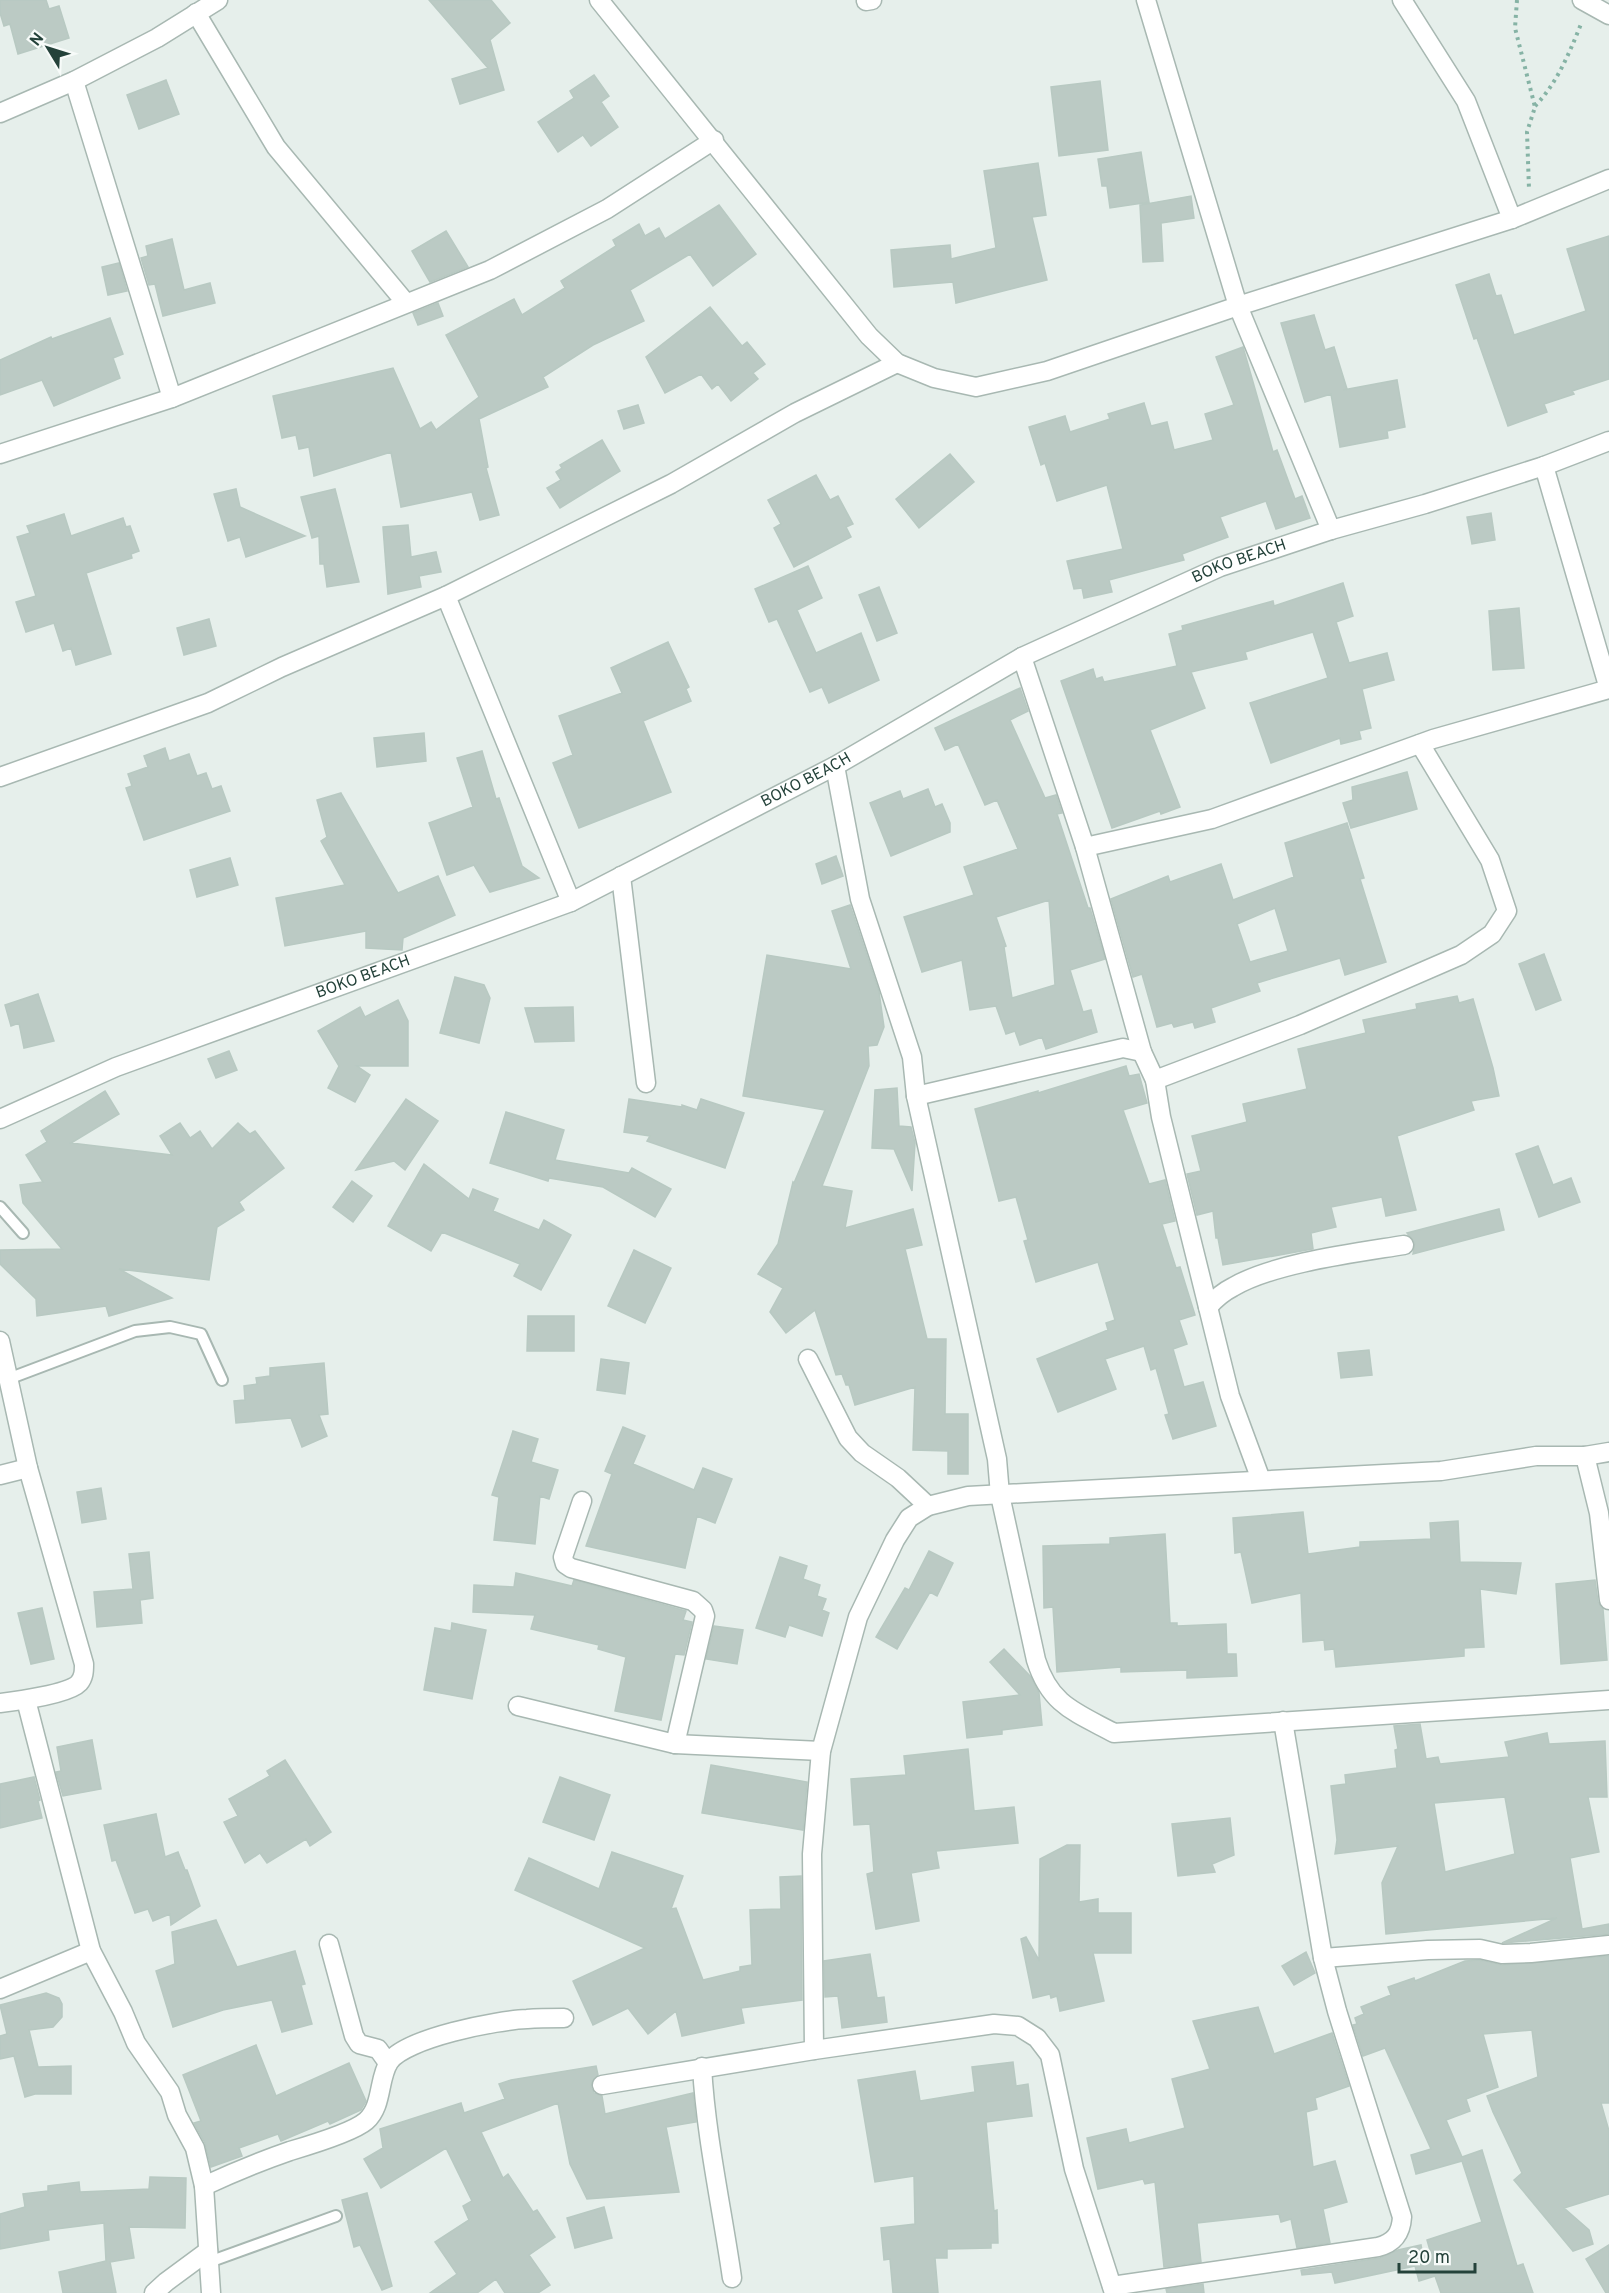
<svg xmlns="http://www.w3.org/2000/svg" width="1609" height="2293" font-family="Overpass,sans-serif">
  <rect width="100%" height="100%" fill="#e6efeb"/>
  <path fill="#bbcac4" stroke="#b8c9c2" stroke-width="1.5" fill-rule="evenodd" d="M0 0H46L49 9 59 6 69 38 18 54 10 24 4 26 0 13Z
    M429 0H491L510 23 490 40 504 90 460 104 452 79 488 68Z
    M594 75 609 96 601 102 618 127 591 146 583 135 558 152 538 122 574 98 570 91Z
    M166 80 179 114 139 129 127 95Z
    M1100 81 1108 150 1059 156 1051 87Z
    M1141 152 1149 202 1110 208 1107 186H1102L1098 159Z
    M1038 163 1046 215 1032 217 1047 280 956 303 953 282 894 287 891 250 950 245 951 259 996 248 984 171Z
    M1191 196 1194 218 1161 223 1163 261 1143 262 1140 205Z
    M719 205 756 254 713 286 690 254 630 290 644 321 593 345 543 377 548 387 479 419 488 467 486 468 499 515 480 520 472 492 401 507 391 452 314 476 309 447 299 449 296 435 282 438 273 396 393 368 420 429 431 422 436 430 479 397 446 335 514 299 522 315 565 288 561 281 616 246 613 240 639 224 645 236 659 228 665 239Z
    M446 231 468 267 430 282 412 251Z
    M1609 236V379L1572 391 1574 394 1544 404 1547 412 1508 426 1477 338 1474 339 1456 285 1489 274 1496 296 1501 295 1514 335 1586 311 1567 249Z
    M172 239 184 290 210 283 215 303 163 316 155 284 149 285 141 258 148 256 146 246Z
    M119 263 127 291 108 295 102 267Z
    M438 303 443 316 418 325 413 313Z
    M710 307 742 346 747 342 765 364 753 373 758 379 731 401 718 384 712 389 701 374 665 393 646 357Z
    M1314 315 1325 350 1334 347 1347 389 1343 390 1397 380 1405 427 1387 431 1388 438 1340 447 1331 394 1305 402 1281 323Z
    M110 318 123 354 113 358 120 378 54 406 42 380 0 395V360L51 337 52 339Z
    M1243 347 1273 452 1277 450 1295 499 1302 496 1310 518 1276 529 1266 501 1220 517 1228 537 1182 554 1184 560 1109 580 1112 592 1084 598 1082 588 1074 589 1067 561 1123 549 1107 485 1057 501 1045 463 1041 465 1029 427 1065 416 1070 432 1110 419 1108 414 1144 403 1151 426 1167 422 1174 450 1213 440 1205 414 1234 405 1216 357Z
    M638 405 644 423 624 429 618 411Z
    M602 440 620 471 560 508 547 488 561 480 556 472 562 468 560 465Z
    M950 454 974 482 919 528 896 499Z
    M816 475 830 500 838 496 853 524 846 527 851 537 794 567 774 528 781 524 768 500Z
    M236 489 240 507 305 536 246 557 240 537 228 541 214 494Z
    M335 489 359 582 327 587 324 564H320L319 536 312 538 301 497Z
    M1491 513 1495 540 1472 544 1467 517Z
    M64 514 71 536 123 518 126 527 130 526 139 551 131 554 132 558 86 573 111 654 76 665 71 648 63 651 54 623 26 632 16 602 36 596 17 537 30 533 27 526Z
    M408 525 411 557 436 552 441 572 419 576 421 587 388 594 383 527Z
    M808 566 822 598 797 610 816 653 861 633 879 680 829 703 822 687 810 692 777 619 769 622 755 589Z
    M1343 583 1353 616 1336 622 1349 663 1387 653 1394 680 1362 689 1371 728 1359 731 1361 739 1341 744 1340 738 1271 763 1250 703 1328 678 1313 632 1245 652 1247 659 1191 672 1205 708 1150 730 1180 807 1161 814 1160 811 1112 828 1061 681 1093 669 1096 679 1102 677 1104 682 1177 666 1169 634 1183 630 1182 626 1273 601 1274 606Z
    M879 587 897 633 877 641 859 595Z
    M1519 608 1524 668 1493 670 1489 611Z
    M209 619 216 646 184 655 177 628Z
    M668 642 689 687 686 689 691 701 643 721 671 792 579 828 553 763 573 755 559 716 622 693 611 668Z
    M1020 688 1028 711 1010 720 1045 798 1056 795 1062 813 1057 814 1088 908H1090L1105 959 1070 970 1083 1012 1091 1010 1097 1032 1046 1049 1042 1037 1020 1045 1015 1031 1006 1034 996 1006 970 1010 962 960 922 972 904 917 974 895 964 867 1018 849 997 800 985 805 958 744 945 750 935 728ZM1049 900 1055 985 1012 998 1004 947 1006 946 996 917Z
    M424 733 426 761 377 767 374 738Z
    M165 748 169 761 189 754 197 776 206 773 212 789 221 786 230 811 144 840 126 788 132 786 128 774 148 767 144 756Z
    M482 751 496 799 499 798 522 866 539 878 490 892 474 865 447 875 429 823 473 807 457 758Z
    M1407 772 1417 809 1351 828 1343 803 1353 800 1352 787Z
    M928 789 935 807 942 804 950 823V832L891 856 870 803 900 791 903 799Z
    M341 793 398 893 438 876 455 915 403 938 402 950 366 948V931L285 946 276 898 345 885 321 841 327 837 317 800Z
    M1347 823 1364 878 1360 879 1386 962 1345 975 1340 958 1257 983 1260 991 1211 1008 1215 1022 1195 1028 1193 1022 1174 1027 1172 1023 1157 1027 1142 974 1133 977 1111 899 1168 876 1170 882 1221 864 1233 900 1294 877 1285 843ZM1275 908 1288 951 1250 962 1237 924Z
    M836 856 843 876 822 884 816 864Z
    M230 858 238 885 197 897 190 870Z
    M850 905 879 992 884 1027 877 1045 868 1046 869 1066 822 1186 852 1191 845 1228 913 1209 922 1245 905 1249 927 1339H946L945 1414H968V1474H948V1451L913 1450 915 1387 855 1405 849 1385H846L842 1374 836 1375 815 1310 786 1333 770 1312 783 1288 758 1274 778 1244 793 1182 794 1183 825 1110 743 1096 767 955 851 969 832 911Z
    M1544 954 1561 1000 1536 1010 1519 964Z
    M455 977 484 985 490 998 479 1043 440 1033Z
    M38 994 54 1041 24 1048 19 1023 11 1026 5 1005Z
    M1457 996 1459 1003 1473 999 1493 1068 1499 1096 1471 1101 1474 1110 1397 1136 1416 1210 1386 1216 1382 1197 1331 1207 1336 1227 1311 1233 1313 1249 1223 1265 1218 1238H1216L1213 1211 1197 1215 1187 1174 1201 1171 1192 1136 1247 1122 1243 1104 1307 1089 1298 1049 1366 1033 1363 1020 1417 1009 1416 1004Z
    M398 1000 408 1021V1066H357L370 1075 355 1102 328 1088 339 1066 318 1031 360 1007 365 1017Z
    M573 1007 574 1041 535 1042 525 1008Z
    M229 1051 237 1070 216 1078 208 1059Z
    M1126 1066 1129 1076 1139 1074 1147 1103 1123 1110 1149 1184 1165 1180 1175 1221 1162 1224 1176 1268 1180 1267 1195 1315 1179 1320 1187 1344 1173 1349 1184 1387 1203 1382 1216 1426 1173 1439 1165 1415 1169 1414 1156 1368 1151 1370 1144 1346 1105 1359 1116 1389 1058 1412 1037 1359 1108 1330 1106 1323 1115 1320 1098 1262 1036 1282 1024 1241 1028 1240 1016 1197 999 1201 975 1109 1038 1091V1093Z
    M897 1088 899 1126 911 1127 915 1143 912 1191 894 1149 872 1148 875 1090Z
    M105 1091 119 1114 71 1143 172 1155 160 1136 180 1123 190 1138 200 1131 212 1149 238 1123 250 1134 255 1131 284 1168 239 1202 244 1210 217 1227 209 1280 119 1269 172 1298 109 1316 106 1306 37 1316 36 1299 0 1264V1250L62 1249 23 1203 20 1185 43 1182 26 1155 47 1142 41 1131Z
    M406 1099 438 1121 405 1170 394 1161 356 1170Z
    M629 1099 682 1107V1105L697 1110 701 1099 744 1113 725 1168 647 1141 650 1136 624 1132Z
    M506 1112 564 1130 555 1160 629 1173 632 1168 671 1189 655 1217 603 1187 549 1178 548 1181 490 1163Z
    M1538 1146 1553 1185 1571 1178 1580 1202 1539 1217 1516 1154Z
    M424 1164 469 1199 473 1189 498 1199 493 1211 539 1230 544 1220 571 1235 541 1290 514 1276 520 1264 442 1232 431 1251 388 1226Z
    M352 1181 372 1196 353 1222 333 1207Z
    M1499 1209 1504 1230 1413 1254 1415 1243 1407 1233Z
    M634 1250 671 1268 645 1323 608 1306Z
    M528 1316H574V1351H527Z
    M1369 1350 1372 1375 1341 1378 1338 1353Z
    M601 1359 629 1363 625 1394 597 1390Z
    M324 1363 328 1414 319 1415 327 1436 302 1447 291 1418 236 1423 234 1401 245 1400 244 1386 257 1384 256 1378 270 1376V1368Z
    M623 1427 645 1436 633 1464 694 1490 703 1468 732 1479 715 1523 697 1516 685 1568 586 1546 612 1474 605 1471Z
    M513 1431 538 1439 531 1462 558 1470 549 1499 540 1496 535 1544 494 1540 499 1497 492 1495Z
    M101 1488 106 1519 82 1523 77 1492Z
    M1303 1512 1308 1554 1360 1547V1542L1431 1539 1430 1523 1458 1521 1460 1562 1521 1563 1516 1594 1480 1589 1484 1647 1464 1648V1656L1336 1667 1334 1649 1325 1650 1324 1640 1303 1642 1301 1593 1252 1603 1241 1552 1235 1553 1233 1518Z
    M1165 1534 1170 1623H1177V1626L1226 1624 1227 1654H1236L1237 1676 1187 1678V1670L1121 1672V1667L1057 1672 1053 1607 1044 1608 1043 1546 1110 1544V1538Z
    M929 1551 953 1563 937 1596 930 1592 897 1649 876 1637 905 1588 909 1590Z
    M149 1552 153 1598 140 1600 142 1623 97 1627 94 1592 133 1589 129 1554Z
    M780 1557 807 1566 803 1579 820 1585 817 1596 826 1599 822 1610 829 1613 822 1636 789 1625 785 1637 756 1628Z
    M516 1573 572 1586 574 1580 686 1611 683 1620 692 1622 684 1655 675 1654 661 1720 615 1711 626 1657 598 1649 599 1645 531 1629 535 1615 473 1612 474 1585 514 1587Z
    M1595 1580 1598 1602 1603 1609 1607 1660 1561 1664 1556 1584Z
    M42 1608 54 1659 31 1664 18 1613Z
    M452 1623 486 1630 472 1699 424 1690 435 1628 451 1631Z
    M714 1626 743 1630 737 1664 706 1659Z
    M1004 1649 1031 1677 1039 1693 1042 1725 1002 1730V1734L967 1738 963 1702 1020 1695 990 1662Z
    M1420 1724 1426 1759 1438 1757 1440 1764 1509 1757 1505 1742 1547 1733 1549 1744 1605 1741 1607 1797H1588L1599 1852 1570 1858 1582 1929 1609 1924V1934L1502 1943 1557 1918 1386 1934 1382 1883 1398 1846 1335 1854 1337 1840 1331 1786 1346 1784 1345 1775 1397 1768 1395 1750 1398 1749 1394 1726ZM1505 1797 1515 1854 1445 1872 1434 1803Z
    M92 1740 101 1789 63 1796 56 1772 61 1771 57 1747Z
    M968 1749 974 1811 1014 1807 1018 1843 936 1851 939 1868 911 1873 919 1921 876 1929 867 1874 874 1872 870 1824 854 1825 851 1779 906 1775 904 1756Z
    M285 1760 331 1832 310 1846 306 1839 267 1863 260 1853 245 1863 224 1822 238 1816 229 1799 270 1776 267 1771Z
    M711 1765 807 1782 803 1830 702 1813Z
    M34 1777 40 1800 38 1801 42 1818 0 1828V1784Z
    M560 1777 610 1795 594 1840 543 1822Z
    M156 1814 165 1857 178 1852 185 1870H187L200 1906 171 1925 170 1914 153 1921 148 1909 135 1913 116 1860 112 1861 104 1825Z
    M1230 1818 1234 1855 1212 1864 1215 1872 1178 1876 1172 1824Z
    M1067 1845H1080L1079 1902 1098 1899V1913H1131V1953H1093L1104 2001 1060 2011 1057 1996 1051 1998 1050 1994 1033 1998 1021 1939 1026 1937 1039 1960 1040 1859Z
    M612 1852 683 1876 671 1909 676 1908 703 1980 740 1971V1967L752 1965 750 1910 781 1909 780 1877 801 1876 802 2000 741 2008 744 2023 682 2036 676 2011 648 2034 628 2008 593 2025 573 1981 645 1948 515 1890 529 1858 599 1889Z
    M216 1920 237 1967 295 1951 305 1984 301 1985 312 2024 282 2032 272 2000 223 2010 173 2027 156 1971 175 1964 172 1932Z
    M1306 1952 1315 1973 1294 1985 1282 1966Z
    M870 1954 877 1998 884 1997 887 2022 842 2028 838 1996 825 1997 824 1961Z
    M1609 1956V2103H1601L1609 2131V2194L1564 2208 1589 2230 1593 2244 1573 2251 1514 2180 1522 2173 1493 2112 1487 2096 1538 2077 1532 2030 1483 2034 1498 2087 1466 2099 1470 2111 1446 2120 1462 2157 1482 2150 1517 2266 1523 2264 1533 2293H1441L1435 2276 1419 2281 1415 2266 1335 2283 1332 2272 1302 2275 1301 2270 1380 2258 1398 2250 1421 2245 1423 2256 1431 2254 1427 2240 1482 2222 1462 2161 1416 2174 1411 2155 1431 2149 1385 2048 1363 2056 1353 2025 1357 2024 1355 2018 1364 2014 1361 2007 1391 1995 1388 1987 1414 1978 1415 1981 1465 1961 1479 1960 1502 1965Z
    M46 1993 59 1998 62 2004V2017L53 2027 29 2030 38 2067 71 2066V2094H35L25 2097 14 2056 0 2059V2036L7 2034 0 2005Z
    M1258 2007 1274 2054 1332 2033 1349 2086 1315 2098 1317 2109 1306 2112 1313 2167 1335 2161 1347 2202 1323 2209 1330 2243 1297 2248 1291 2219 1281 2222 1279 2214 1197 2223 1201 2262 1164 2267 1155 2182 1145 2184 1143 2179 1098 2189 1087 2138 1126 2129 1129 2143 1185 2128 1172 2079 1210 2069 1193 2021Z
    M256 2045 276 2096 349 2063 366 2101 365 2103 361 2110 330 2124 328 2121 281 2141 278 2134 239 2148 242 2156 211 2167 205 2143 194 2123 201 2121 183 2075Z
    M1013 2062 1016 2086 1028 2084 1032 2116 986 2122 994 2211 997 2210 998 2243H991V2248L947 2249V2258H935L938 2293H893L890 2259 884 2260 881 2228 915 2224 914 2176 875 2182 858 2080 915 2071 920 2101 975 2092 972 2067Z
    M596 2066 598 2075 592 2081 591 2087 594 2093 602 2096 605 2114 693 2093 696 2122 666 2127 679 2192 587 2199 570 2164 558 2103 481 2132 503 2178 508 2174 533 2212 537 2210 555 2237 529 2255 550 2285 538 2293H505L496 2279 477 2293H430L457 2274 435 2242 469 2220 463 2206 472 2201 446 2148 381 2188 364 2159 383 2148 380 2129 461 2103 464 2113 505 2099 499 2084 511 2080Z
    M150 2177 186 2178 185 2228 129 2227 134 2258 110 2262 116 2293H63L59 2272 106 2261 104 2223 48 2230 49 2240 0 2249V2214L25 2207 23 2194 48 2191V2186L79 2182 80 2192 149 2189Z
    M367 2193 392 2286 382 2290 360 2245 354 2247 342 2200Z
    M604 2207 612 2238 575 2248 567 2218Z
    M1609 2245V2293H1606L1586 2259Z
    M1203 2284 1204 2293H1167L1166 2289Z"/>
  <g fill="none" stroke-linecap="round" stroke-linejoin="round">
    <g stroke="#a8b8b2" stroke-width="14">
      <path id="service" d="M0 1207 23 1233
        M8 1379 135 1331 170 1327 201 1334 222 1380
        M209 2262 336 2216"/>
    </g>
    <g stroke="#a8b8b2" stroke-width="21">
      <g id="minor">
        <path d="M599 0 869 336 897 363 934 378 976 387 1047 371 1238 306 1512 219 1609 179"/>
        <path d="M1146 0 1238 306 1331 530"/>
        <path d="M1402 0 1466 101 1512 219"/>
        <path d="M1582 0 1609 15"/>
        <path d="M866 1 872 0"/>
        <path d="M196 13 276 147 406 303"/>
        <path d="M74 81 172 398"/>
        <path d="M0 113 74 81 157 38 218 0"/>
        <path d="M0 454 172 398 490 270 607 209 714 140"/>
        <path d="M1544 466 1609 689"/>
        <path d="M446 596 571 902"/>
        <path d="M1022 657 1085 847 1142 1052 1155 1080 1161 1117 1230 1396 1261 1480"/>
        <path d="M835 766 860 899 912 1057 916 1096 997 1459 1000 1495 1036 1660C1050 1705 1075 1712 1114 1733L1609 1700"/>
        <path d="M0 777 208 703 282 667 446 596 671 484 795 413 897 363"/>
        <path d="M1085 847 1212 819 1433 739 1609 689"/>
        <path d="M621 876 646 1083"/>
        <path d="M1155 1080 1300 1025 1461 955 1492 934 1507 911 1490 860 1420 744"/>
        <path d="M916 1096 1123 1048 1142 1052"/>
        <path id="s1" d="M0 1119 116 1067 571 902 835 766 1022 657 1220 567 1331 530 1425 504 1544 466 1609 441"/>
        <path d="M1208 1307C1215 1299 1223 1292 1233 1287 1274 1263 1355 1253 1404 1245"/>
        <path d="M0 1341 28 1468 84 1664C84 1671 84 1677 79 1683 69 1694 17 1701 0 1703"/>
        <path d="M808 1359 848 1438 862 1453 898 1478 928 1506"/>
        <path d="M1585 1456 1599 1513 1609 1600"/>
        <path d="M0 1475 28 1468"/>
        <path d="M582 1501 563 1557 565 1564 571 1568 693 1601 703 1610 705 1616 675 1744"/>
        <path d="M26 1700 91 1951 123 2012 136 2043 170 2092 177 2115 195 2148 204 2186 211 2293"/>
        <path d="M518 1706 675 1744 821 1751"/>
        <path d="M329 1944 354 2036 359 2044 378 2049 388 2063"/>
        <path d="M1323 1958 1428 1950 1480 1949 1502 1954 1531 1953 1609 1945"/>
        <path d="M0 1989 91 1951"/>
        <path d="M814 2050 812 1854 821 1751 858 1617 895 1540 909 1518 928 1506 968 1496 1441 1471 1536 1456H1585L1609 1452"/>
        <path d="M702 2067C706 2138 722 2208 732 2278"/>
        <path d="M602 2085 814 2050 994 2024 1018 2026 1037 2038 1050 2055 1074 2169 1114 2293"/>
        <path d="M204 2186C232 2173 261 2161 290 2151 307 2146 353 2132 366 2121 383 2106 378 2079 389 2062 405 2038 498 2020 527 2019 539 2018 552 2018 564 2018"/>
        <path d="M1112 2286 1378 2247C1394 2243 1401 2234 1402 2217L1337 2011 1323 1958 1283 1721"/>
        <path d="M154 2293 166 2282 208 2251"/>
      </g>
    </g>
    <path stroke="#86b3a5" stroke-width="4" stroke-dasharray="3 4.5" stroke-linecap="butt" d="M1517 0 1515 28 1535 107 1527 132 1529 189
      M1535 106C1557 83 1569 54 1581 24"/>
    <use href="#service" stroke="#fff" stroke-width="10"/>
    <use href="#minor" stroke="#fff" stroke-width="18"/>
  </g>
  <g text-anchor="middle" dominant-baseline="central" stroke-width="4.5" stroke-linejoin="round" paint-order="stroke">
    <g font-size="16" fill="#24423a" stroke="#f7fbf9">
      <text stroke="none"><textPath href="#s1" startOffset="1362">BOKO BEACH</textPath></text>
      <text stroke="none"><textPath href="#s1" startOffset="876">BOKO BEACH</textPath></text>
      <text stroke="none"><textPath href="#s1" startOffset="390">BOKO BEACH</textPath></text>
    </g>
  </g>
  <g transform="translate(48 48) rotate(308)" stroke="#f7fbf9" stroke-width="4.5" paint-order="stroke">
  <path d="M0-4.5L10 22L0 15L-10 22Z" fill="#24423a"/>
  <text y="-9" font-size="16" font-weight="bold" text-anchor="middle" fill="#24423a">N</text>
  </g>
  <path d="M1399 2263v9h76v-9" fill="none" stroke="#24423a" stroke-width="3"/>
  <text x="1408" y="2263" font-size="18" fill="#24423a" stroke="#f7fbf9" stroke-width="4.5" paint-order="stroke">20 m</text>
</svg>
